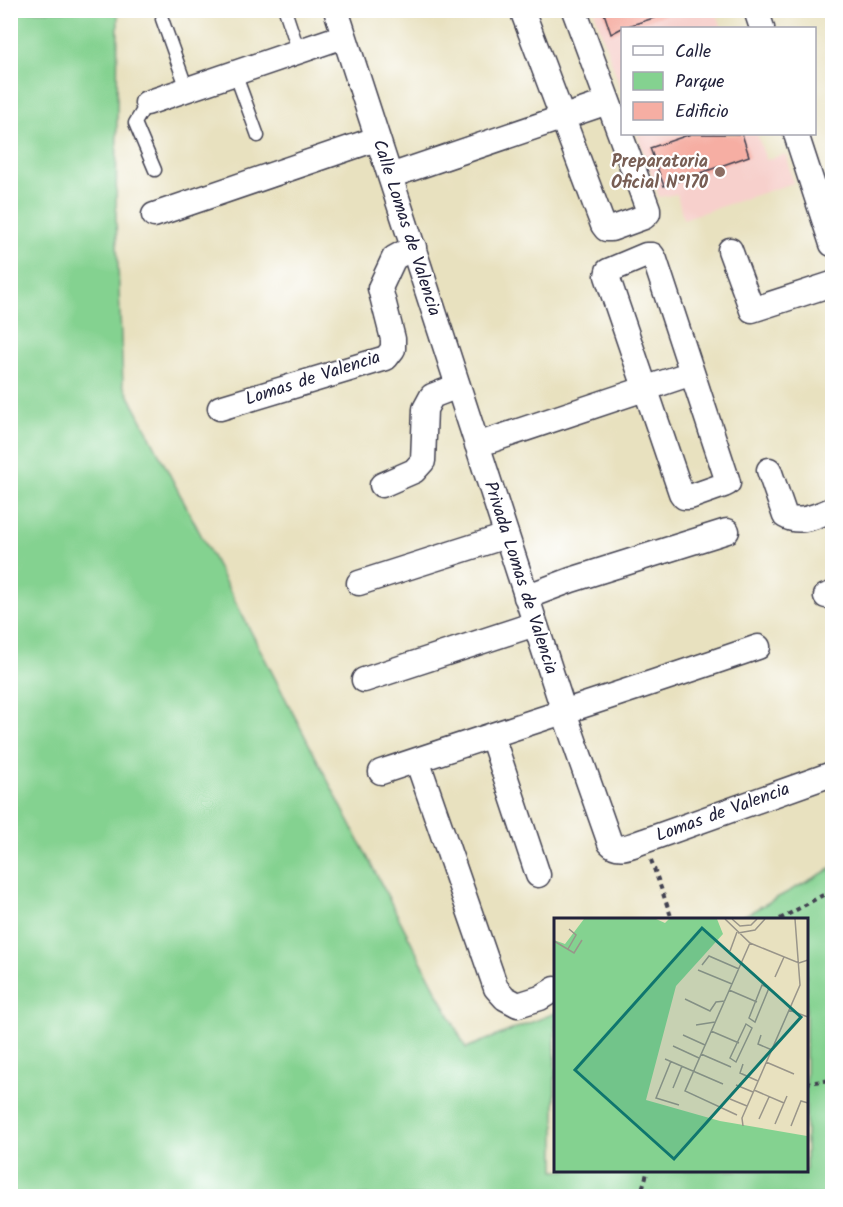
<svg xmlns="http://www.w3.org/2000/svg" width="843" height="1207" font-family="Kalam,sans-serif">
  <rect width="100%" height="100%" fill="#fff"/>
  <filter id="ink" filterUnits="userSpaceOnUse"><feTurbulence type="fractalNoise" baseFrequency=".0167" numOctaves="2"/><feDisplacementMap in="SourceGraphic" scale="12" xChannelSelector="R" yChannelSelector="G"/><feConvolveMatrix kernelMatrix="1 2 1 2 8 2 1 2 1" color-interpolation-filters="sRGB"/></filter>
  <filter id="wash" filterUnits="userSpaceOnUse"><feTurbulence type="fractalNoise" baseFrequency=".008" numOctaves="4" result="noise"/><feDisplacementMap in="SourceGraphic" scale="24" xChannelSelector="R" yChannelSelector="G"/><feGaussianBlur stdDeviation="1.35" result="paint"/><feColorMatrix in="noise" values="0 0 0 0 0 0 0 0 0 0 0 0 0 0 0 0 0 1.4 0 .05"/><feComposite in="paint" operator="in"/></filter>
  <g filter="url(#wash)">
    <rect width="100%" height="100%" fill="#e8e1bf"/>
    <path fill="#f7d0cc" d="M594 11H716L722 28H622V93Z
      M637 134H757L766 160 786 154 793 183 683 219 677 194 659 197Z"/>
    <path fill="#84d290" stroke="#537a66" stroke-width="1.5" d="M10 11H118L116 219 123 384 466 1048 555 1013V1170H806V919H738L832 868V1196H11Z"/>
    <g id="blocks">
      <path fill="#f6aea3" d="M603 10H676V11L622 28 611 34Z
        M691 134H742L749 156 664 186 650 148Z"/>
    </g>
  </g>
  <g filter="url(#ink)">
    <use href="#blocks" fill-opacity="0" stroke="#403f4f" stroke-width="1.5"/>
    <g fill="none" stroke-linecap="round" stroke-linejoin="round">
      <g stroke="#403f4f" stroke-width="15">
        <path id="lane" d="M285 10 299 52
          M162 19 187 89
          M235 73 258 136
          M147 103 135 123 155 170"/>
      </g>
      <g stroke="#403f4f" stroke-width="27">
        <path id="street" d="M336 10 564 712 610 843C619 853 634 844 644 841L832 774
          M522 10 603 225 606 229H611L644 217 648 213V209L574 10
          M756 10 762 28
          M147 103 344 36
          M796 134 832 244
          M390 176 608 102
          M154 215 376 139
          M730 250 752 310 832 284
          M646 255H652L655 260 727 479 728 483 724 485 690 497H684L681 493 607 276 608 271Z
          M220 408 386 358 393 349V339L380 288 394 258 414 247
          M477 445 692 373
          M769 470 785 516C800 525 817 515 832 510
          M382 485 414 471 423 461 425 409 432 396 458 386
          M359 583 506 536
          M826 596 832 594
          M526 597 571 580 727 531
          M364 680 535 624
          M492 736 538 875
          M417 760 496 988 505 998 518 1005 540 998 555 989
          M381 772C506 730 633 690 758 647"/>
      </g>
      <path stroke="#403f4f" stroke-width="4" stroke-dasharray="4.5 4.5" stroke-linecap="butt" d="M651 860 672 919
        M780 919 832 890
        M806 1083 832 1080
        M640 1196 648 1170"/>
      <use href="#lane" stroke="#fff" stroke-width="12"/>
      <use href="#street" stroke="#fff" stroke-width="24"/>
    </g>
  </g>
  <circle fill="#8d6e63" stroke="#fff" stroke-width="2" cx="720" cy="172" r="6"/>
  <g text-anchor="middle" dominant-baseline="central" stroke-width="4.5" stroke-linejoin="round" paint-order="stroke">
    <g font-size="18" font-weight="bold" fill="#785e54" stroke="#fff" text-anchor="end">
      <text x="708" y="162">Preparatoria<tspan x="708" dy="21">Oficial N°170</tspan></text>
    </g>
    <g font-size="18" fill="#22223b" stroke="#fff">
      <text transform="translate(406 228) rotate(72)">Calle Lomas de Valencia</text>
      <text transform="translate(313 379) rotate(-18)">Lomas de Valencia</text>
      <text transform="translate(520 578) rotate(72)">Privada Lomas de Valencia</text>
      <text transform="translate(723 813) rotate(-20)">Lomas de Valencia</text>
    </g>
  </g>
  <g transform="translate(554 918)">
    <rect width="254" height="254" fill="#e8e1bf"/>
    <path d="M30 1H102L111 5 115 1H163L169 16 122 68 92 182 166 203 253 218V253H0V22L11 26Z" fill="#84d290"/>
    <path fill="none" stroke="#99958a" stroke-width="1.5" d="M171 1 196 25 245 45 254 42M178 1 186 8 197 7 203 1M184 15 201 12 211 1M0 23 20 35 28 22M14 31 22 17 15 11M176 33 183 14M148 47 155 38 185 51M144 52 178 66M221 59 230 39M208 67 215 70 201 104 195 100ZM175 72 203 84M131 81 156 93 162 84 171 83M235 92 254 99M192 106 198 110 182 144 176 140ZM142 107 161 104M157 113 185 125M129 117 151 127M207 117 204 126 218 132M119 128 145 140M147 136 177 149M111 141 169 166M117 143 102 180 125 187M212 144 240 156M189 146 186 155 204 163M182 167 199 174M119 170 128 148M200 172 230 185M176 181 193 188M183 197 131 173 196 25M205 201 215 179M221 206 233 178M189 208 188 200 246 67 241 1M237 208 247 183 254 185"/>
    <path fill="#0f766e" fill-opacity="0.15" stroke="#0f766e" stroke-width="3" d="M148 10 247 99 120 241 21 152Z"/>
    <rect width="254" height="254" fill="none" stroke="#22223b" stroke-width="3"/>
  </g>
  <rect width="843" height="1207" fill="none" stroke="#fff" stroke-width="36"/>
  <rect x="621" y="27" width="195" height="108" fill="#ffffff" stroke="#a7a7b1" stroke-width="1.5"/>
  <rect x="633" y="46" width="30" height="9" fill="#ffffff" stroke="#a7a7b1" stroke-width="1.5"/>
  <text x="675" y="57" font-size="18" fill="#22223b">Calle</text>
  <rect x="633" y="72" width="30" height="18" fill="#84d290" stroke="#a7a7b1" stroke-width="1.5"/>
  <text x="675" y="87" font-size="18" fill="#22223b">Parque</text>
  <rect x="633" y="102" width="30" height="18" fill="#f6aea3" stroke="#a7a7b1" stroke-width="1.5"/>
  <text x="675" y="117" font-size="18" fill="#22223b">Edificio</text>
</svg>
